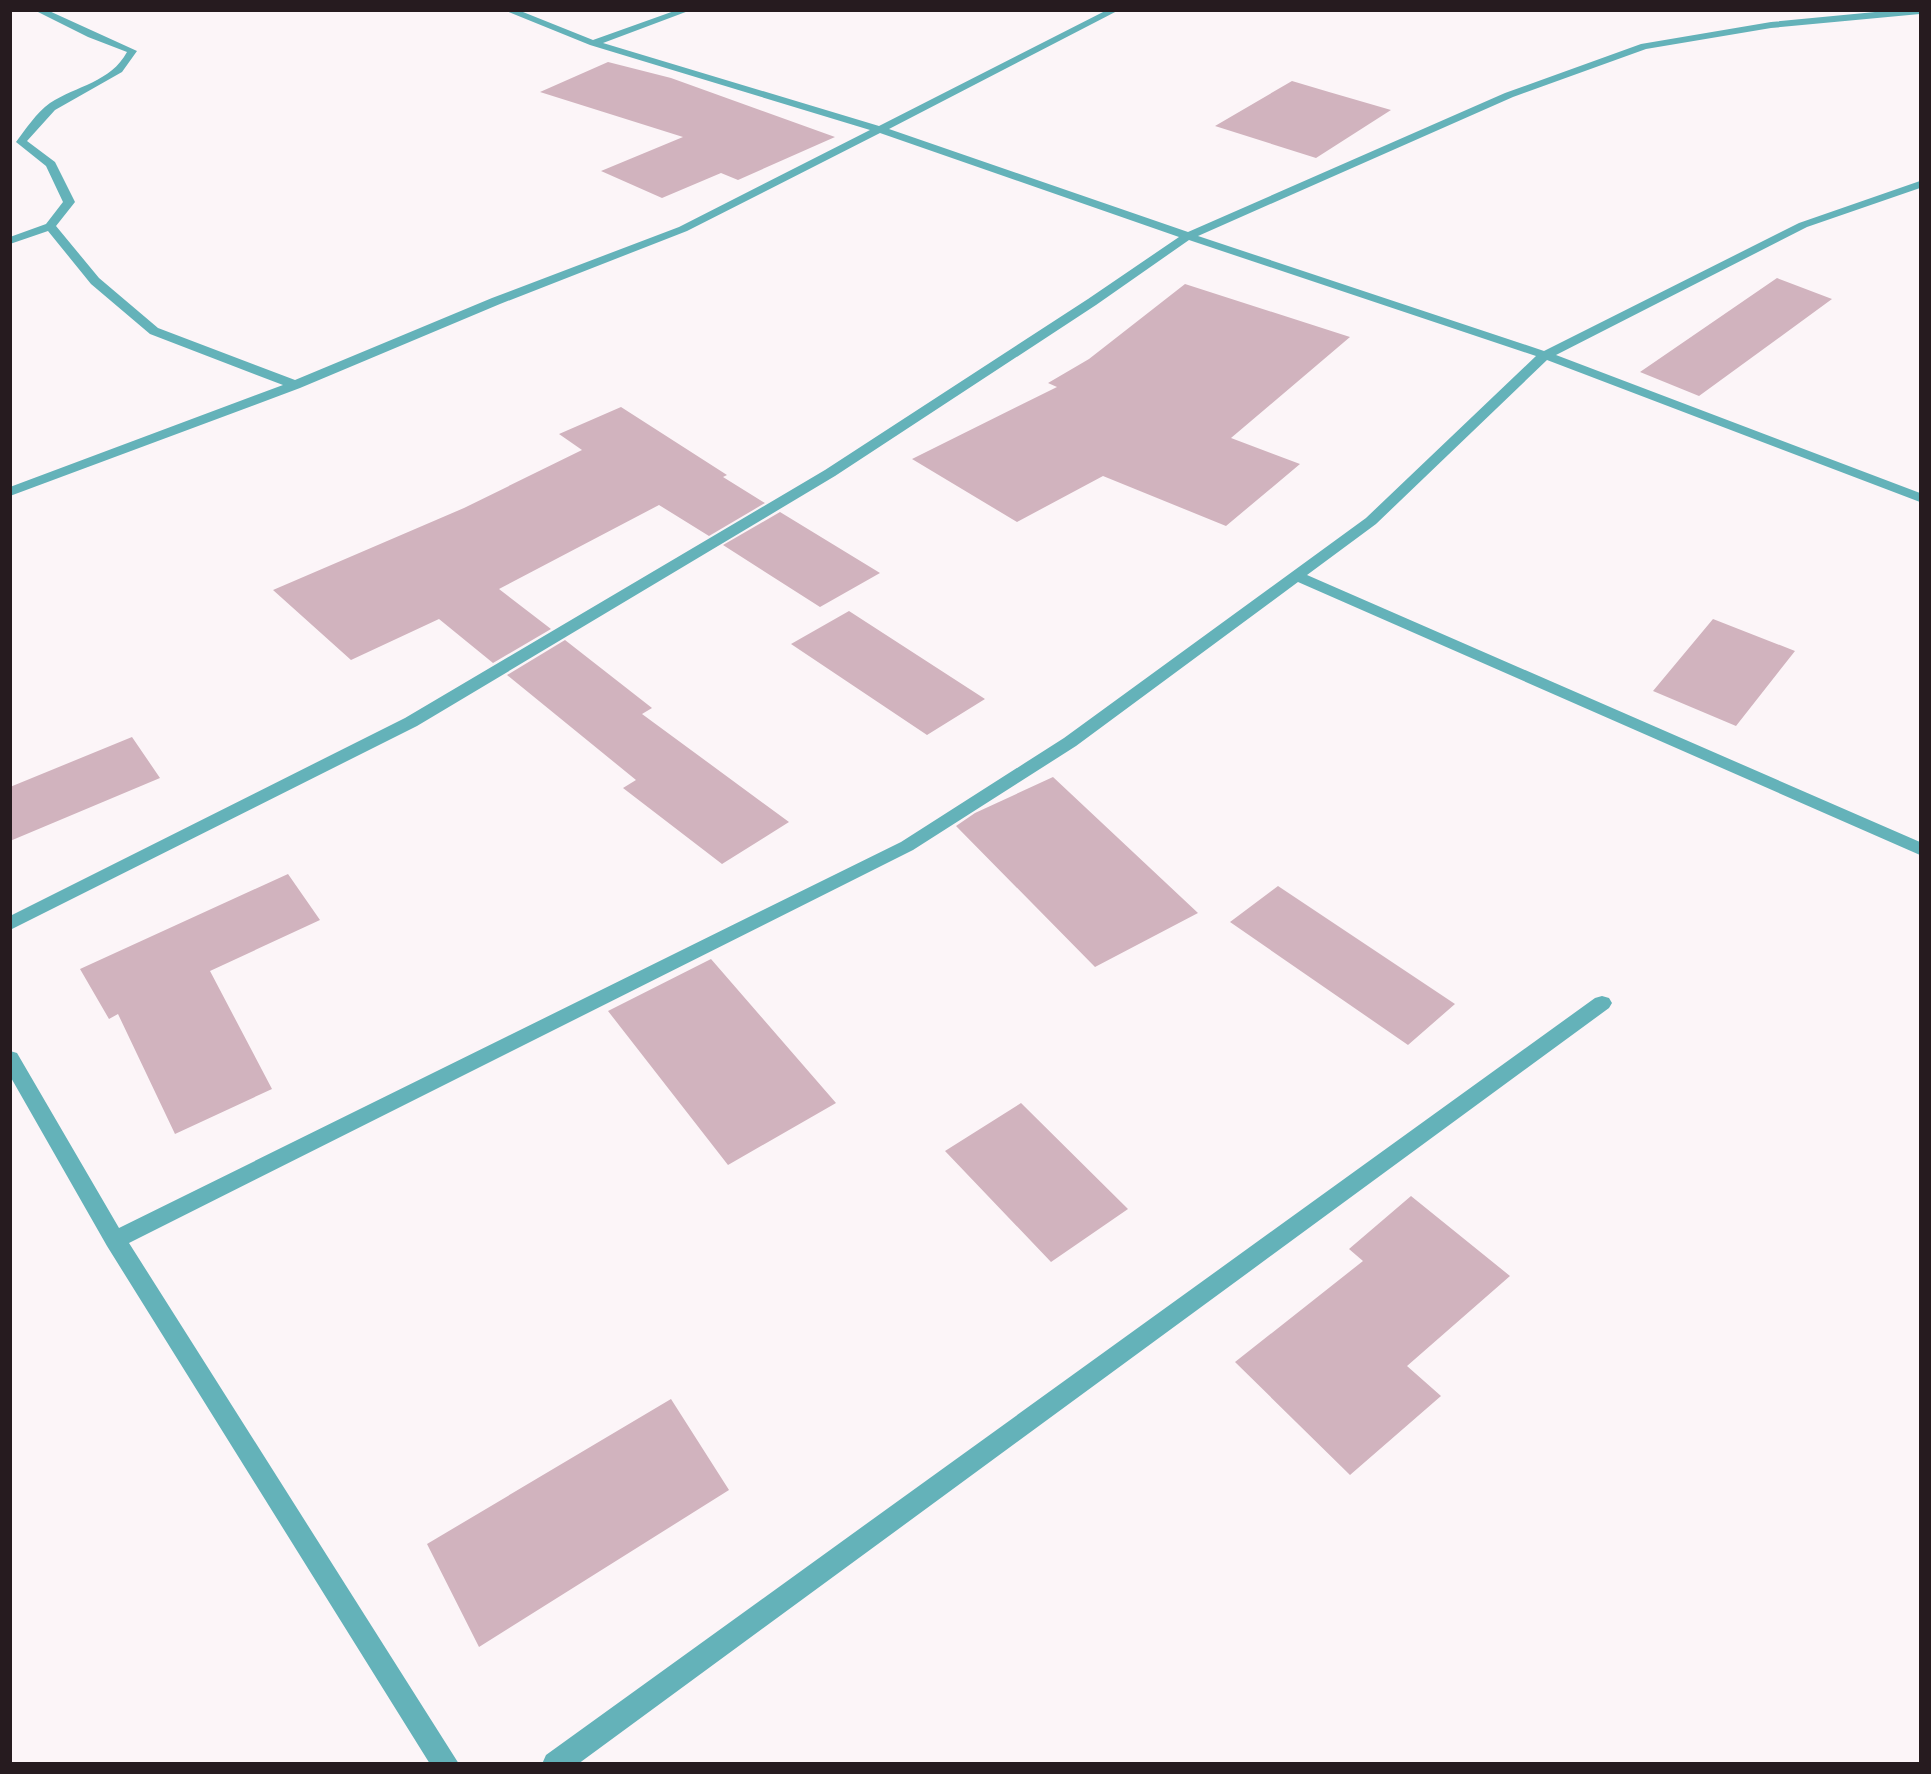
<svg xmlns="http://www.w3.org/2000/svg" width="1931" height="1774" font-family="'DM Sans',sans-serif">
  <rect width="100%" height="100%" fill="#fcf5f8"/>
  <path fill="#d1b3be" d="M608 62 671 78 835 137 738 180 721 173 662 198 601 171 683 137 540 92Z
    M1292 81 1329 92 1391 110 1316 158 1215 126Z
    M1777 278 1832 299 1699 396 1640 372Z
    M1185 284 1350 337 1231 438 1300 464 1226 526 1103 476 1017 522 912 459 1057 387 1048 383 1089 359Z
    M621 407 727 475 723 477 765 503 709 536 659 505 499 589 551 629 493 663 439 619 351 660 273 590 464 508 582 450 559 434Z
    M780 512 880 573 820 607 723 545Z
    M849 611 985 699 927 735 791 644Z
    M1713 619 1795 651 1736 726 1653 691Z
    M565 640 652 708 642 714 789 822 722 864 623 788 636 780 507 675Z
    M132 737 160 778 10 841V787Z
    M1053 777 1198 913 1095 967 956 826 975 813Z
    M288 874 320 920 210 971 272 1089 175 1134 118 1014 109 1019 80 969Z
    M1278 886 1455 1004 1408 1045 1230 922Z
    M711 959 836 1103 728 1165 608 1011Z
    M1021 1103 1128 1209 1051 1262 945 1151Z
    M1411 1196 1510 1276 1407 1366 1441 1396 1350 1475 1235 1362 1363 1261 1349 1249Z
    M671 1399 729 1490 479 1647 427 1544Z"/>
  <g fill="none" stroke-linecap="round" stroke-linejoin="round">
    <path fill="#64b2b9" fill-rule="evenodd" d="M34 10H47L137 51 122 72 55 110 27 141 55 162 75 202 56 226 99 278 158 328 295 380 492 298 679 227 870 130 590 45 504 10H518L593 40 677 10H691L603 43 879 126 1107 10H1119L889 129 1188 232 1505 93 1641 44 1771 22 1896 10H1920V14L1771 28 1646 49 1513 97 1198 236 1544 351 1799 223 1920 181V188L1807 227 1556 355 1920 493V502L1547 360 1376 524 1307 575 1920 842V855L1298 582 1076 746 913 850 129 1243 459 1764H430L107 1246 10 1076V1051L17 1053 119 1228 901 842 1064 738 1366 518 1536 356 1189 240 1096 305 835 476 417 726 10 930V916L405 718 825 470 1088 299 1179 237 880 133 687 231 500 304 300 388 10 496V487L283 385 150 334 91 284 48 231 10 244V237L46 224 63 202 46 166 16 142C26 129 36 113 50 103 76 86 111 82 127 52L88 37Z
      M1602 996 1609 998 1612 1003 1609 1008 578 1764H542L546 1755 1595 998Z"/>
  </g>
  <rect width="1931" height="1774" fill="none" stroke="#261b1f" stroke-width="24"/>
</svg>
